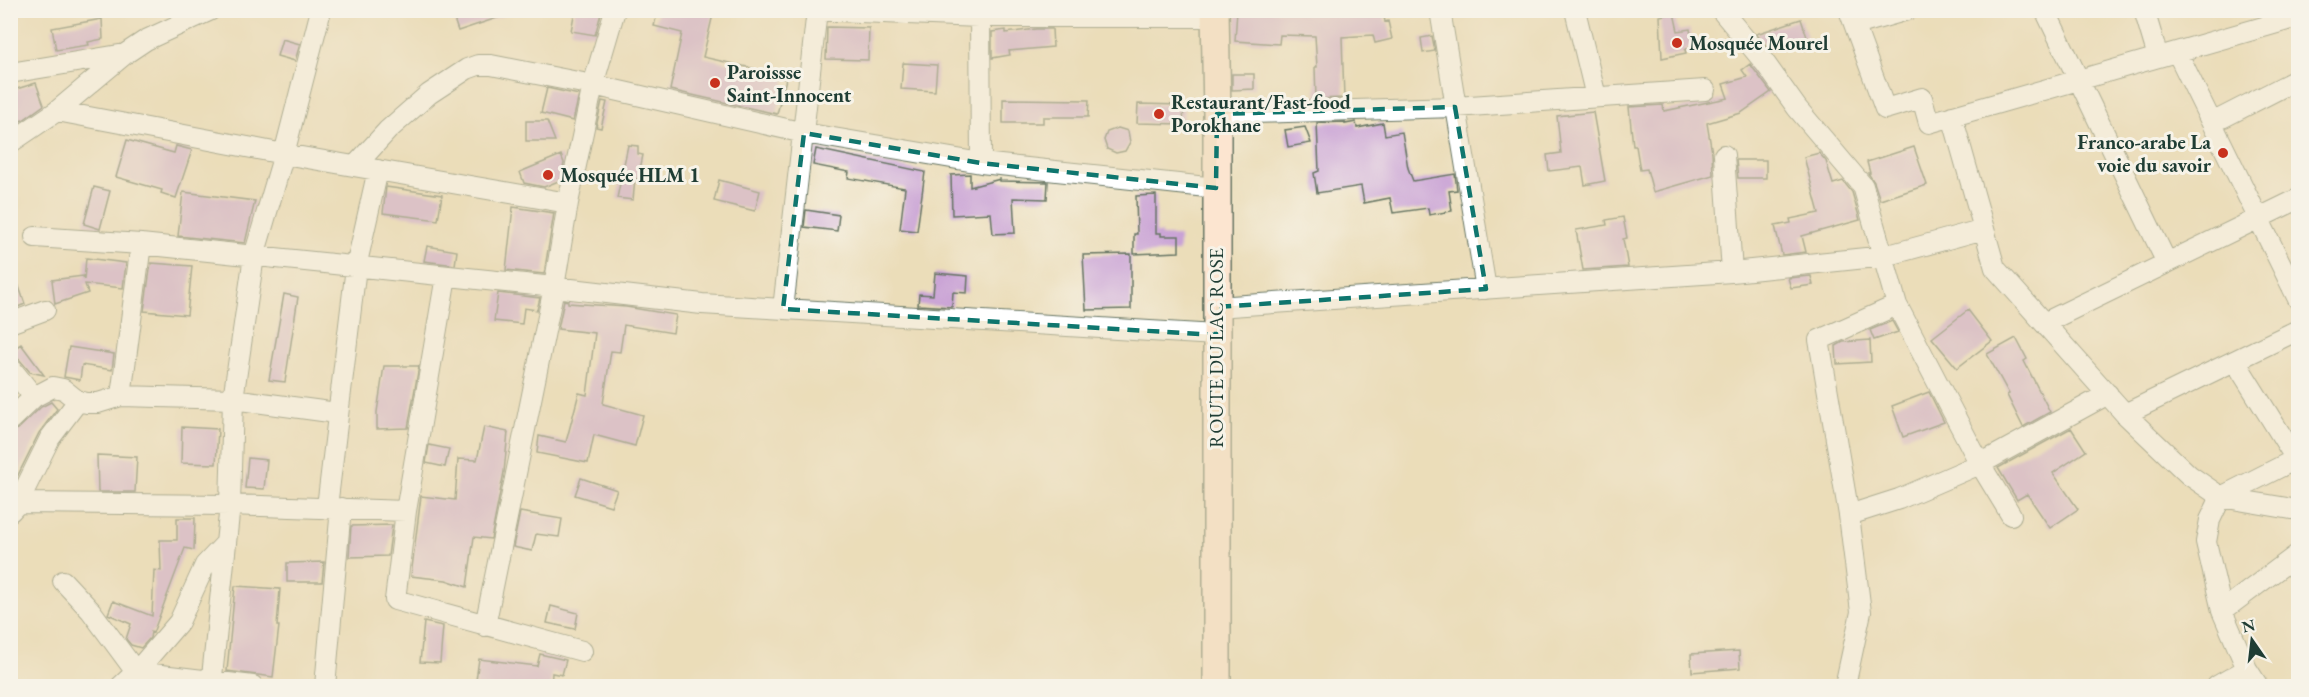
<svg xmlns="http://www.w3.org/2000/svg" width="2309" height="697" font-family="'EB Garamond',serif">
  <rect width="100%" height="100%" fill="#f7f3e8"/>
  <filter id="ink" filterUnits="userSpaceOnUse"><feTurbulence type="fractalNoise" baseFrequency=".0167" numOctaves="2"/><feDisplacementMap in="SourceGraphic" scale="12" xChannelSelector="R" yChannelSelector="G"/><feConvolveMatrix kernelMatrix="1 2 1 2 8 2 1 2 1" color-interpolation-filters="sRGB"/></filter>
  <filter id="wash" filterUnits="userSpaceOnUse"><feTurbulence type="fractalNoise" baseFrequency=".008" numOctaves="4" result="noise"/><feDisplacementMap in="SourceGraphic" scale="24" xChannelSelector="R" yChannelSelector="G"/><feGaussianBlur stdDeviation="1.35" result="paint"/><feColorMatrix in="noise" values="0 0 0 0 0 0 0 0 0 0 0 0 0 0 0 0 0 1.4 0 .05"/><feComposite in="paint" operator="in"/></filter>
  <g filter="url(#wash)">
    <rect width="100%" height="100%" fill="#ebddb9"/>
    <g id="blocks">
      <path fill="#c9a2d5" d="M451 10H509V14L458 31Z
        M575 10H602L595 35 571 31Z
        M658 10H714L703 57 756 69 755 71 786 79 777 114 670 90 682 33 654 26Z
        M1237 10H1383L1385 22 1388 21 1392 39 1375 43 1373 35 1342 37 1344 98 1316 99 1315 67H1317L1315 36 1280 35 1279 44 1235 41Z
        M1674 13 1678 31 1690 29 1693 45 1685 50 1686 53 1662 58 1660 16Z
        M102 19 103 39 88 42 89 45 56 50 52 28Z
        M1801 19 1807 37 1770 50 1756 34Z
        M827 27 869 28 868 60 826 59Z
        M1036 29H1052L1053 47 1009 51 1010 55 992 58V32L1006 30V33Z
        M1432 36 1435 51 1423 53 1421 38Z
        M282 39 300 44 295 61 277 56Z
        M903 63 937 65 935 91 901 89Z
        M1750 64 1771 92 1741 113 1707 123 1712 153 1713 175 1653 192 1647 169 1640 170 1636 146H1633L1629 107 1663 105 1664 111 1728 98 1723 84 1747 77 1742 70Z
        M1232 74H1254V89L1232 90Z
        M36 83 44 105 23 120 10 124V91Z
        M547 88 579 95 573 121 541 113Z
        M1003 99 1089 100 1088 117H1043V123H1003Z
        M602 101 607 102 601 128 596 127Z
        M1138 104 1184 105 1183 124 1137 123Z
        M1593 112 1605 181 1585 185 1582 167 1549 171 1547 155 1561 153 1557 116Z
        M526 121H547L555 141H526Z
        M1345 122V124L1356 122 1357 128 1383 123 1385 135 1402 132 1408 168 1413 181 1455 174 1457 190 1449 191 1452 211 1429 215 1428 208 1393 213 1390 198 1364 203 1361 186 1317 193 1314 173 1319 171 1317 123Z
        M1305 127 1311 143 1288 147 1285 130Z
        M1118 128 1128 131 1130 142 1125 151 1116 153 1107 149 1104 140 1107 132Z
        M127 140 174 153 176 146 192 150 176 198 161 193 162 190 116 177Z
        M628 145 638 146V154L643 155 638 179H635L633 200 617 198Z
        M1914 147 1927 185 1880 200 1874 182 1868 173H1870L1867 162Z
        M816 149 925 172 917 231 900 229 905 188 848 178 849 172 813 165Z
        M1819 153 1826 161 1833 184 1843 181 1852 192 1860 220 1802 236 1806 252 1782 255 1775 226 1791 223 1790 219 1819 213 1804 157Z
        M561 155 564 163 561 180 544 187 524 183 520 172Z
        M1736 160H1766V178H1738Z
        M970 174V187L1000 179V181L1048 182 1047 199 1013 198 1015 233 993 234 991 213 952 215 951 175Z
        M719 180 760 191 755 211 714 201Z
        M94 187 110 191 100 229 84 224Z
        M386 187 442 195 438 220 383 213Z
        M183 192 255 201 245 243 178 236Z
        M1156 195V233H1161V236H1179V252L1134 254V234H1137L1136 196Z
        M513 207 554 213 544 274 506 270Z
        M806 210 839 215 837 231 804 227Z
        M1623 217 1627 238 1623 239 1628 267 1583 270 1576 230 1607 225 1606 220Z
        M427 246 457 251 455 265 424 261Z
        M1131 254V309L1086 310 1083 255Z
        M86 258 126 263 123 288 85 284 88 293 55 304 52 280 83 276 84 280Z
        M151 263 192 266 187 315 144 311Z
        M10 269H13L25 304 10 310Z
        M935 273 968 276 967 293 953 292 952 307 918 305 919 294 933 295Z
        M1811 276 1813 285 1791 288 1788 278Z
        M498 293 540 298 537 310 524 308 522 324 494 321Z
        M284 294 298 297 285 382 269 380Z
        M564 300 568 301V303L626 307 676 315 673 333 624 325 620 352 611 351 603 404 643 415 635 446 594 435 588 463 537 453 539 436 566 442 579 393 587 395 595 333 558 329Z
        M1968 310 1992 341 1957 368 1932 338Z
        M1892 321 1898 332 1874 340 1870 330Z
        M2016 338 2027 359 2024 361 2050 412 2023 427 2007 395 2009 394 1987 354Z
        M1870 340 1871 362 1837 364 1836 346 1843 342Z
        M21 344 44 375 30 372 19 359 10 355V351Z
        M69 347 114 354 112 370 82 365 80 380 64 377Z
        M384 366H419L408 428 377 429V412Z
        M1929 392 1944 422 1903 437 1892 406Z
        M51 402 57 409 39 433 10 491V432L18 429 41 407Z
        M182 427 218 429 216 464 181 463Z
        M484 427 508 432 504 472 491 539 474 537 467 587 446 580 411 576 421 496 455 500 458 459 477 460Z
        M2071 428 2086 451 2053 473 2078 509 2050 528 2027 494 2017 500 1998 468Z
        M429 445 449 449 445 467 426 463Z
        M97 455 137 457 135 492H98Z
        M248 458 267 460 264 489 245 488Z
        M581 478 617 490 611 506 575 495Z
        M520 512 562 519 559 537 536 534 532 551 513 547Z
        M177 518H195L194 550 185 548 153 633 151 632 150 638 141 648 131 645 126 639 131 624 108 614 113 601 152 616 154 570 161 571 160 540H177Z
        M392 525 388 556 349 557 351 526Z
        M324 562 322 582H287V563Z
        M235 586 280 589 277 626H279L273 677 227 671Z
        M551 606 578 613 575 629 547 623Z
        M424 622 443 626 440 663 420 662Z
        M1739 651 1740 668 1692 672 1691 654Z
        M540 654 566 660 562 675 552 673 551 687H475L479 659 537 666Z"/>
    </g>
  </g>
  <g filter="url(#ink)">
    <use href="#blocks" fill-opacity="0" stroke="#667563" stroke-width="1.5"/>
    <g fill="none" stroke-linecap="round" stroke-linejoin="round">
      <g stroke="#667563" stroke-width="22">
        <path id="street" d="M812 10 979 17H1215
          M980 10 981 163
          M1440 10 1486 289
          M1575 10 1596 97
          M1721 10 1765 63 1797 108 1863 186 1897 305 1980 464 2011 515
          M1849 10 1885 109 1922 98 1929 123 2298 17
          M2045 10 2167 263
          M2144 10 2158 57
          M1856 25 1908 10
          M2177 52 2298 299
          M10 73 125 54
          M57 111 284 154 568 203
          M1217 114 1455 107 1705 90
          M1952 116 1995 268 2125 414 2189 475 2221 497 2298 510
          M2212 123 2298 79
          M10 143 57 111 125 54 146 40 211 10
          M1724 155 1732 272
          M355 166 388 130 429 94 467 69 478 65H491L593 85 804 133 981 163 1216 188
          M35 237 141 244 554 287 702 304 1216 335
          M446 276 406 511 395 600 582 651
          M1216 307 1732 272 1885 256 1984 229
          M783 309 817 10
          M10 323 45 310
          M2044 323 2298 199
          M2235 361 2296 459
          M10 367 34 397
          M121 396 141 244
          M2125 414 2298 330
          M10 420 34 397 53 387 63 389 78 401 87 403H98L121 396 233 399 337 413
          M18 503 230 505 406 511
          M327 507 356 267 378 170
          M11 511 18 503 50 438 78 401
          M1849 515 1899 499 1980 464 2108 394
          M63 581 91 611 136 672 253 686
          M2222 611 2298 554
          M485 626 554 287 568 203 593 85 615 10
          M121 686 136 672 179 622 205 565 224 545
          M211 686 230 505 233 399 254 256 284 154 321 10
          M325 686 341 508
          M1845 686 1861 612 1849 515 1819 340 1897 305
          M2217 686 2247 669
          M2258 686 2247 669 2222 611 2206 542 2210 520 2221 497 2298 458"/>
      </g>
      <g stroke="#667563" stroke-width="30">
        <path id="secondary" d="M1215 10 1217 114V686"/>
      </g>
      <use href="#street" stroke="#fff" stroke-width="20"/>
      <use href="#secondary" stroke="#fce5d0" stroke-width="27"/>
    </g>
  </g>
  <path d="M0 0H2309V697H0ZM1455 107 1486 289 1216 307V335L783 309 804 133 981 163 1216 188 1217 114Z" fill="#ebddb9" fill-opacity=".55" fill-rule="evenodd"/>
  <path fill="none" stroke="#0f766e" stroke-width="4.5" stroke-dasharray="12 8" stroke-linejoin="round" d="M1455 107 1486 289 1216 307V335L783 309 804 133 981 163 1216 188 1217 114Z"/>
  <g fill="#c8321e" stroke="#f7f3e8" stroke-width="2">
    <circle cx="1677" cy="43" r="6"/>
    <circle cx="715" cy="83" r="6"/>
    <circle cx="1159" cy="114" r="6"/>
    <circle cx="2223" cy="153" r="6"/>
    <circle cx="548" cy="175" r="6"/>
  </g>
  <g text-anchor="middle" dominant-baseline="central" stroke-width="6" stroke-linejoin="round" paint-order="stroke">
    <g font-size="20" font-weight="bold" fill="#1f3d34" stroke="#f7f3e8" text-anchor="start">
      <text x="1689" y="43">Mosquée Mourel</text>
      <text x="727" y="72">Paroissse<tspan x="727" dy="23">Saint-Innocent</tspan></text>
      <text x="1171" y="102">Restaurant/Fast-food<tspan x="1171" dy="23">Porokhane</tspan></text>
      <text x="2211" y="142" text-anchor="end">Franco-arabe La<tspan x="2211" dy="23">voie du savoir</tspan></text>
      <text x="560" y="175">Mosquée HLM 1</text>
    </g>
    <g font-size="20" fill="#1f3d34" stroke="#f7f3e8">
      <text transform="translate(1216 348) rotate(-90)">ROUTE DU LAC ROSE</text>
    </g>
  </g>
  <rect width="2309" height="697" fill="none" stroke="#f7f3e8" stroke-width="36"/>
  <g transform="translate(2252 640) rotate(346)" stroke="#f7f3e8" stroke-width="4.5" paint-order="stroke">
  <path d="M0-4.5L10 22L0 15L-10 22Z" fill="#1f3d34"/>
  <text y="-9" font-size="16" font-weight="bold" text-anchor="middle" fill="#1f3d34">N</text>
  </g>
</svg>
